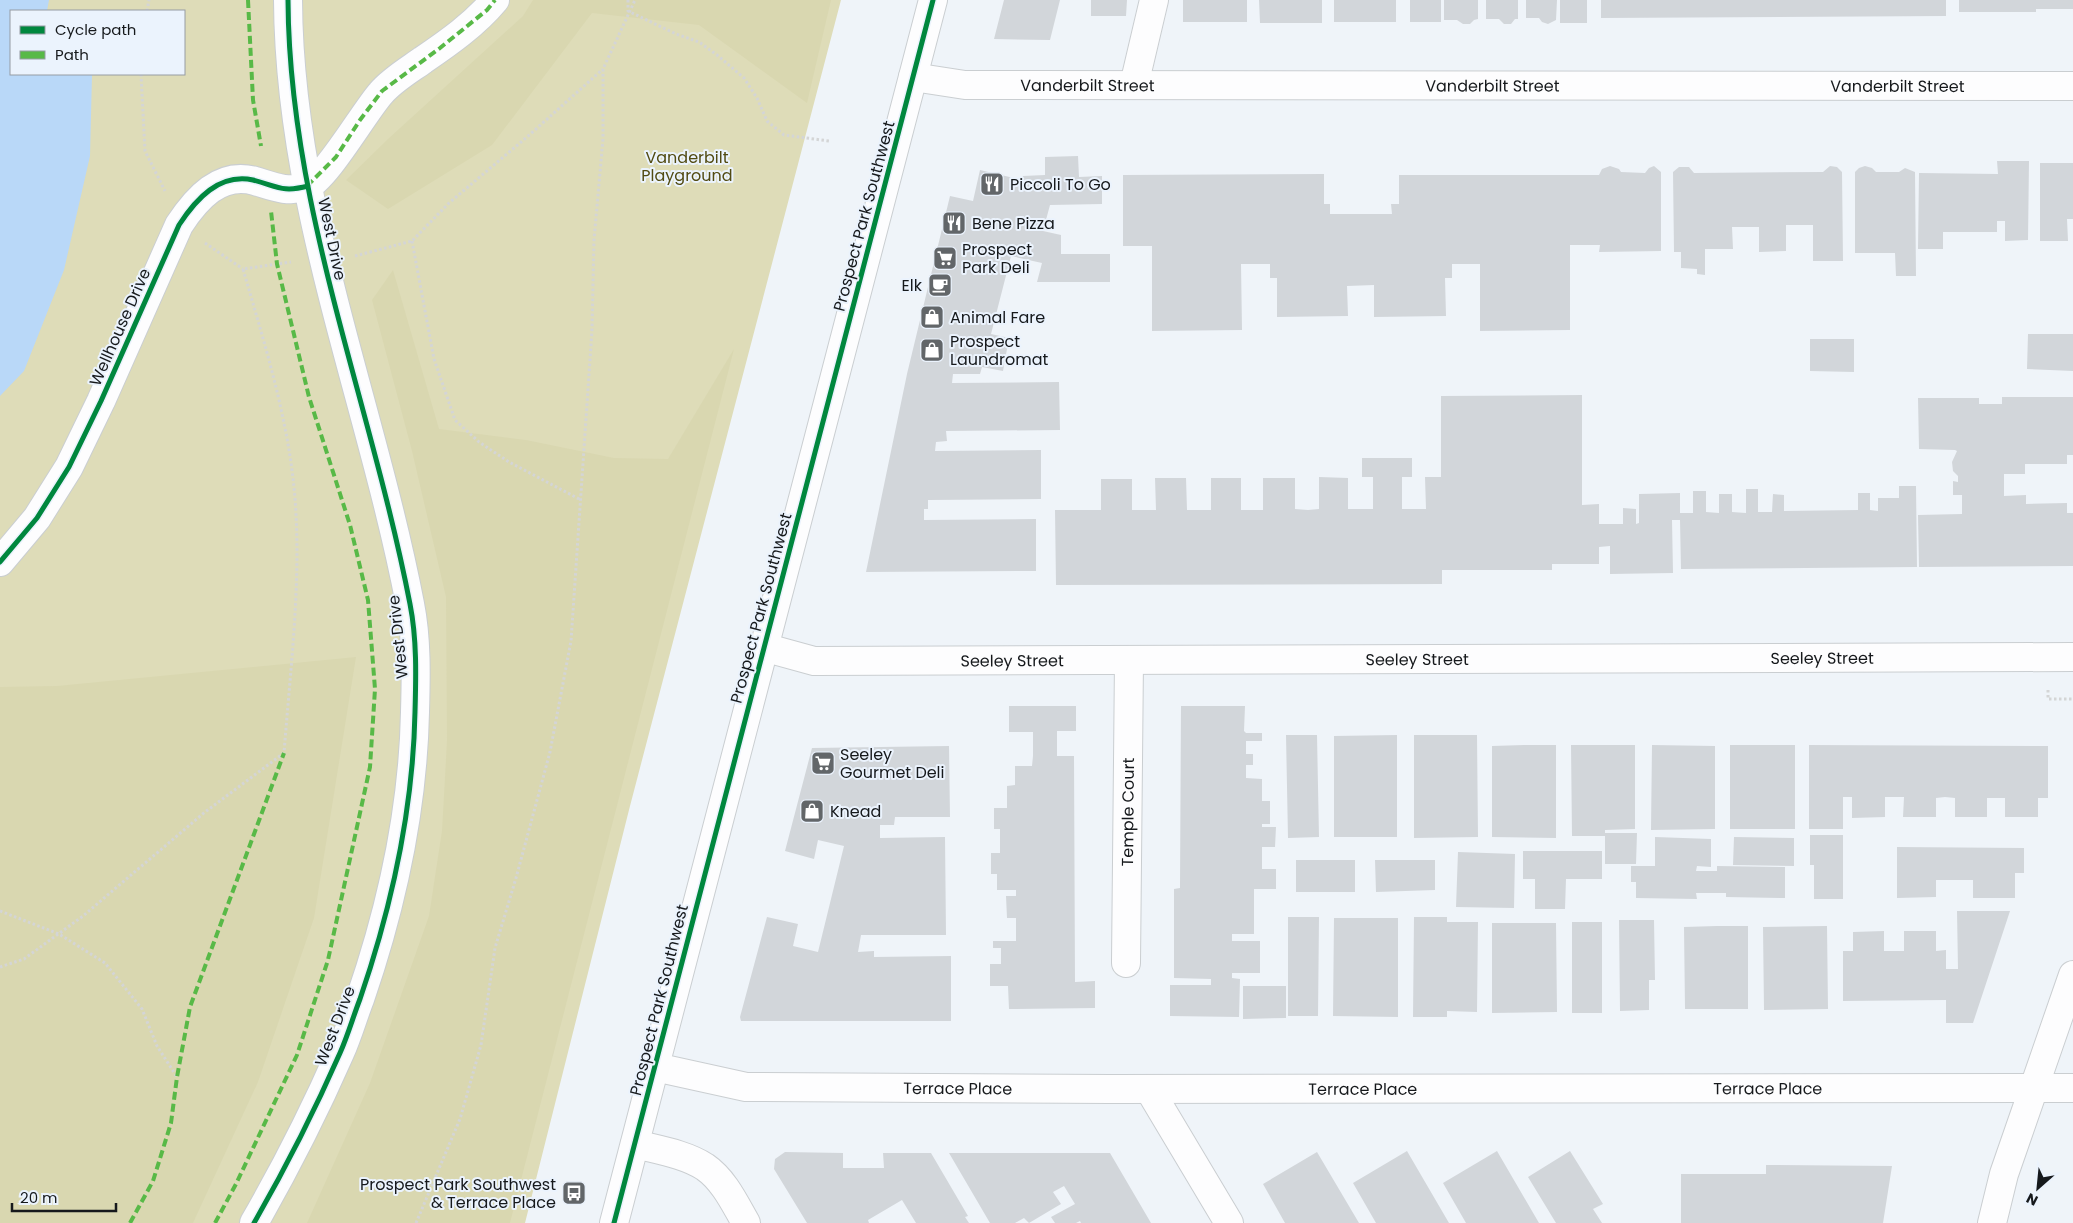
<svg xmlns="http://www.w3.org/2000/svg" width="2073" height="1223" font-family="Poppins,sans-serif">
  <rect width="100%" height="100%" fill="#eff4f9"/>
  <path fill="#dedcb8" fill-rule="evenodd" d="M0 0H841L630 806 525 1223H0ZM11 11H184V74H11Z"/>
  <path fill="#d9d7b0" d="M533 0H831L807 103 699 25 592 13 492 145 388 209 346 180 388 139 523 16Z
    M393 270 439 429 526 440 614 458 668 459 734 349 510 1223H307L370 1083 429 916 442 831 447 741 446 597 412 451 372 300Z
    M356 657 314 918 258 1082 193 1223H0V687L57 686Z"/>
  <path fill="#b9d8f8" d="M0 0H49L47 11H11V74L92 75 90 156 64 270 24 371 0 396Z"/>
  <path fill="#d2d6da" d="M1004 0H1060L1050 40 994 39Z
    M1091 0H1127L1126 16H1091Z
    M1183 0H1247V22H1183Z
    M1259 0H1322V23H1260Z
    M1334 0H1396V22H1334Z
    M1410 0H1441V22H1410Z
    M1444 0H1478V19L1474 20 1470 24H1463L1457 20H1444Z
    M1486 0H1518V19H1515L1511 24H1504L1499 19H1486Z
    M1526 0H1557L1556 20 1548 24 1542 22 1539 18H1526Z
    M1560 0H1587V23H1560Z
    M1601 0H1946V16L1601 18Z
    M1959 0H2073V9H2036V12H1959Z
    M1078 156 1079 177 1102 176V204L1050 205 1043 231 1061 235V254H1110V282H1037L1042 263 1011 256 991 334 1009 338 1003 371 982 367 980 374H953L952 383 1059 382 1060 430 946 431 947 441 936 442 935 451 1041 450V499L928 500V509H924V520L1036 519V571L866 572 907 374 950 196 973 201 980 170 1022 180 1023 176 1045 175V157Z
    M1997 161H2029L2028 240 2005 241V221H1997V232H1943V249H1918L1919 173 1998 174Z
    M2040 163H2073V219H2067L2068 241H2040Z
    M1610 166 1619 169 1621 172 1645 173 1649 168 1654 166 1661 172V251L1599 252 1600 245H1570V330L1480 331V264H1452V278H1445L1446 316 1374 317V285L1347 286 1348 316 1277 317V278H1270V264H1241L1242 330 1152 331V246H1123V175L1324 174V204H1330V214H1392L1391 204H1399V175H1599L1602 169Z
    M1830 166 1837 167 1842 172 1843 261H1813V225H1786V251L1759 252V227H1732L1733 249H1705V275L1697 274V269L1681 268V252H1674L1673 172 1679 167H1689L1694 173 1823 172Z
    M1865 166 1872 168 1876 172H1899L1905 168 1915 172 1916 276H1896L1895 253H1855V172L1859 168Z
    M2028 334H2073V371L2027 369Z
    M1810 339H1854V372L1810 371Z
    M1582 395V505L1599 504V524H1623V508L1636 509V524L1639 523V494L1680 493V513H1693V491H1706V512L1719 513V494H1732V512L1746 513V489H1758V512H1772L1773 494 1784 495V511L1858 510V493H1870V510L1878 511V498H1899V486H1916L1917 567 1681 569 1680 520H1672L1673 573 1610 574V546L1599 547V564H1552V570H1442V584L1056 585 1055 510H1101V479H1132V510H1156L1155 478H1186L1187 510H1211V478H1241V510H1263V478H1295V509L1308 510 1319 509V477L1348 478V509H1373V477H1362V458H1412V477H1402V509H1426L1425 477H1441V396Z
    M2002 397H2073V455H2067V464H2025V474H2004V496L2026 495V504L2067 503V513H2073V566L1919 567 1918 515 1962 514V495H1953V481L1958 482V476L1953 471 1952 462 1957 451 1955 450 1919 449 1918 398H1979V404H2002Z
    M1009 706H1076V731H1057V756H1074L1075 982 1095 981V1008L1009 1009 1008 986H990V964H1001V948H993V941H1016V918H1007L1006 896H1016V890H997V874H991V853H1000V829H994V808H1007V786L1015 785V766H1032L1033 756V732H1009Z
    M1181 706H1245L1244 731 1246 733H1262V741H1246V754H1253V765H1246V778L1262 779V801H1270V824H1262V827H1276L1275 847H1262V869H1276V889H1254V934H1232V941H1260V973H1232V978L1240 979 1239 1017 1170 1016V985H1211V979L1174 978V889L1180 888Z
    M1286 735H1317L1319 837 1288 838Z
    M1397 735V837H1334V736Z
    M1414 735H1477L1478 837 1414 838Z
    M1524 745H1556V838L1492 837V746Z
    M1571 745H1635V829L1605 830V833H1637L1636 864H1605V836H1572Z
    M1652 745 1715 746V829L1651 830Z
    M1730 745H1795V829H1730Z
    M1809 745 2048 746V798H2038V817H2005V798H1987V817H1955V798L1945 797 1936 798V817H1903L1904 797H1885V817L1852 818V797H1843V829H1809Z
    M949 746 950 817H895L894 825H880V838L945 837 946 935H861L858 952 874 951V957L951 956V1021H741L740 1017 767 917 798 924 793 946 818 952 844 846 818 840 814 859 785 851 812 748Z
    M1810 835H1843V899H1814V865H1810Z
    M1655 837 1711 839V867L1697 866 1696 871H1717V866L1785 867V898L1726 897V893H1696L1697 899 1636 898V882H1631V866H1655Z
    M1734 837 1794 838V866L1733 865Z
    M1897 847 2024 848V873H2015V898H1973V880H1936V897L1897 898Z
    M1523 851H1602V879H1566L1565 909H1535V879H1523Z
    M1458 852 1515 854 1514 908 1456 907Z
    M1296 860H1355V892H1296Z
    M1375 860H1435V890L1376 892Z
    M1957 911H2010L1973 1023H1946V1000L1843 1001V951H1853V932L1884 931V951H1904V931H1936V951L1946 950V969H1958Z
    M1288 917H1319L1318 1016H1288Z
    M1414 917H1447V922H1478L1477 1012 1447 1011V1017H1413Z
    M1334 918H1398V1017L1333 1016Z
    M1619 920H1654L1655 980H1649V1010L1620 1011Z
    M1572 922H1602V1013H1572Z
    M1492 923H1556L1557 1012 1492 1013Z
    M1717 926H1748V1009H1685L1684 927Z
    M1827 926 1828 1009 1764 1010 1763 927Z
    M1243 986H1286V1018L1243 1019Z
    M1407 1151 1449 1223H1376L1353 1183Z
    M1497 1151 1539 1223H1466L1443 1183Z
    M1570 1151 1603 1204 1593 1209 1602 1223H1556L1528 1177Z
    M785 1152 843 1153V1168H884L883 1153H931L968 1216 965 1217 969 1223H916L902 1200 868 1220 869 1223H807L774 1169 775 1159Z
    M1317 1152 1359 1223H1285L1263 1184Z
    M949 1153H1110L1151 1223H1081L1080 1221 1076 1223H1055L1051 1217 1075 1204 1064 1186 1053 1192 1061 1204 1029 1223 1024 1218 1015 1223H990Z
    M1766 1165 1892 1166 1883 1223H1681V1174H1766Z"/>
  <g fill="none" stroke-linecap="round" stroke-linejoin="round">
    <g stroke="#caced1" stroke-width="30">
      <g id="minor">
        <path id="s1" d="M913 77 965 85 2073 86"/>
        <path d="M1134 85 1154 0"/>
        <path d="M0 562 37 518 69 467 101 401 179 225C196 199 220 171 255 181 272 186 287 193 306 187 326 179 364 112 381 93 392 80 409 70 423 60 448 43 475 24 495 0"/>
        <path id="s2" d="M763 647 814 661 2073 657"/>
        <path id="s3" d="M1126 963 1129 660"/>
        <path id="s4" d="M655 1067 746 1087 1111 1089 2073 1088"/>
        <path d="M1149 1089 1229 1223"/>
        <path d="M635 1144C658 1150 685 1154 705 1167 724 1180 735 1204 746 1223"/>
        <path d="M254 1223C285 1169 315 1110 340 1053 348 1035 353 1017 360 999 392 906 413 811 415 712 416 677 417 639 410 604 371 402 289 208 288 0"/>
        <path d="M614 1223 933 0"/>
        <path d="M1992 1223 2004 1174 2073 975"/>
      </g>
    </g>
    <path stroke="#d4d5d6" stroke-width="3" stroke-dasharray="2.5 2.5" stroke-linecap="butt" d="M628 0V11L676 34 699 42 717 55 744 78 757 98 767 121 784 135 829 141
      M147 11 149 0
      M141 74 145 151 165 191
      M412 241 434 359 455 420 479 442 509 462 581 500
      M205 243 243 269
      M355 256 412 241 449 203 527 137 603 69
      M2048 690V699H2073
      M0 911 59 934 105 963 142 1009 157 1046 177 1077
      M0 967 24 959 83 916 205 812 284 753C290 674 300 594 296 514 292 430 266 349 243 269L291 262
      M416 1223 460 1119 481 1045 495 948 516 878 550 752 571 641 592 330 594 240 603 139V69L635 0"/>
    <use href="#minor" stroke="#fdfdfe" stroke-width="28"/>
    <path stroke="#58b947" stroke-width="4" stroke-dasharray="8 4" stroke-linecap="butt" d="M248 0 253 100 261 146
      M307 186 336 157 360 120 382 91 440 48 487 10 495 0
      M130 1223 153 1181 171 1123 177 1077 190 1007 284 753
      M215 1223 236 1184 297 1055 328 960 370 767 375 689 368 600 350 525 309 397 277 264 271 211"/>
    <g stroke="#ebf3fd" stroke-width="8">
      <path id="cycleway" d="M0 562 37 518 69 467 101 401 179 225C196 199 219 173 253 180 277 186 282 193 308 186
        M254 1223C285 1169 315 1110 340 1053 348 1035 353 1017 360 999 392 906 413 811 415 712 416 677 417 639 410 604 371 402 289 208 288 0
        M614 1223 933 0"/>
    </g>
    <use href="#cycleway" stroke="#00873e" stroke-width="5"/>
  </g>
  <defs>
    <g id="restaurant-square" transform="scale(1.25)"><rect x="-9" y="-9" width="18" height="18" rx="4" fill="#626669" stroke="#ebf3fd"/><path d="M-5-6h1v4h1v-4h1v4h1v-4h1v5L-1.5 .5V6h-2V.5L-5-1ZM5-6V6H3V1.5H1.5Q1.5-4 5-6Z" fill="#fff"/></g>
    <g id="supermarket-square" transform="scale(1.25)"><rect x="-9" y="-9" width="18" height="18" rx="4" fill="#626669" stroke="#ebf3fd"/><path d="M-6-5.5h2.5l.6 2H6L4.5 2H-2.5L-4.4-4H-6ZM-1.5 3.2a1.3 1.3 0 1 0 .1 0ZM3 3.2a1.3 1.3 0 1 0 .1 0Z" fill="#fff"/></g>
    <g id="cafe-square" transform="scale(1.25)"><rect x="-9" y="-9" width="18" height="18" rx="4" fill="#626669" stroke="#ebf3fd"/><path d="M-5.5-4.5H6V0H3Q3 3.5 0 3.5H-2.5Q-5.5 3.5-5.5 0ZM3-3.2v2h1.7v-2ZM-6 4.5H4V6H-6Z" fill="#fff"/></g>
    <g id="shop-square" transform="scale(1.25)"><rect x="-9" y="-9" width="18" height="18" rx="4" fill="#626669" stroke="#ebf3fd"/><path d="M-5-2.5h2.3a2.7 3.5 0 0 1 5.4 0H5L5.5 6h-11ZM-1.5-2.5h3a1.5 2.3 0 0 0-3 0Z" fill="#fff"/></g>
    <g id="bus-square" transform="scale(1.25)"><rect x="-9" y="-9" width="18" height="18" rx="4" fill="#626669" stroke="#ebf3fd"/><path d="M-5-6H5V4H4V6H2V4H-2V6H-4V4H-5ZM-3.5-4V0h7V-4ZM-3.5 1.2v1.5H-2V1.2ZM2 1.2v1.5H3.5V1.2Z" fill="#fff"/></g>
  </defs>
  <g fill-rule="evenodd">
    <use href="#restaurant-square" x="992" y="184"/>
    <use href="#restaurant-square" x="954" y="223"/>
    <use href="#supermarket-square" x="945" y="258"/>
    <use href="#cafe-square" x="940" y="285"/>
    <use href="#shop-square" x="932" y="317"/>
    <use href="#shop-square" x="932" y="350"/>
    <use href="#supermarket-square" x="823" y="763"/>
    <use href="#shop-square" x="812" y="811"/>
    <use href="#bus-square" x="574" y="1193"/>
  </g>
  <g text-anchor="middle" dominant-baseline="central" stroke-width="4" stroke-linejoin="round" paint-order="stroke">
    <g font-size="16" fill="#16191c" stroke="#ebf3fd">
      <text stroke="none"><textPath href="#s1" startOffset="175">Vanderbilt Street</textPath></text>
      <text stroke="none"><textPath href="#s1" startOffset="580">Vanderbilt Street</textPath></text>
      <text stroke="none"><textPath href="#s1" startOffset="985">Vanderbilt Street</textPath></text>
      <text transform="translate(864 216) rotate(-75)">Prospect Park Southwest</text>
      <text transform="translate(332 239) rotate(78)">West Drive</text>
      <text transform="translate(120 327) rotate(-66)">Wellhouse Drive</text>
      <text transform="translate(761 608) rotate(-75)">Prospect Park Southwest</text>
      <text transform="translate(398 637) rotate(-96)">West Drive</text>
      <text stroke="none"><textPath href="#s2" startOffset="1061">Seeley Street</textPath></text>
      <text stroke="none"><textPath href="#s2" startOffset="656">Seeley Street</textPath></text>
      <text stroke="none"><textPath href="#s2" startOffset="251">Seeley Street</textPath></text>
      <text stroke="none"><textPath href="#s3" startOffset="151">Temple Court</textPath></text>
      <text transform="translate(659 1000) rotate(-76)">Prospect Park Southwest</text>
      <text transform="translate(335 1026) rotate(-69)">West Drive</text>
      <text stroke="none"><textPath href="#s4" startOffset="305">Terrace Place</textPath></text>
      <text stroke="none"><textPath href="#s4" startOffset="1115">Terrace Place</textPath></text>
      <text stroke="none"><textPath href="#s4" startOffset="710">Terrace Place</textPath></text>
    </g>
    <g font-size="16" fill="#524b12" stroke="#ebf3fd">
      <text x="687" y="157">Vanderbilt<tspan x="687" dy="18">Playground</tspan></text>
    </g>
    <g font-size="16" fill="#16191c" stroke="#ebf3fd" text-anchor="start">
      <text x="1010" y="184">Piccoli To Go</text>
      <text x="972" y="223">Bene Pizza</text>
      <text x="962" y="249">Prospect<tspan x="962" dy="18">Park Deli</tspan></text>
      <text x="922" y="285" text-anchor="end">Elk</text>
      <text x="950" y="317">Animal Fare</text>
      <text x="950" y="341">Prospect<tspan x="950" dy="18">Laundromat</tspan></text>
      <text x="840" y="754">Seeley<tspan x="840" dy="18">Gourmet Deli</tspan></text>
      <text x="830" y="811">Knead</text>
      <text x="556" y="1184" text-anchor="end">Prospect Park Southwest<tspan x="556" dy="18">&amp; Terrace Place</tspan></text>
    </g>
  </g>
  <rect x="10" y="10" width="175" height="65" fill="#ebf3fd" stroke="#969ca3"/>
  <rect x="20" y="26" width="25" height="8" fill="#00873e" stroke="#969ca3"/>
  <text x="55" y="35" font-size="15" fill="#16191c">Cycle path</text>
  <rect x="20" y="51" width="25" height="8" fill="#58b947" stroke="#969ca3"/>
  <text x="55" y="60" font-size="15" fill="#16191c">Path</text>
  <g transform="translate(2038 1188) rotate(207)" stroke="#ebf3fd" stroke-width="4" paint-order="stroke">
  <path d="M0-4L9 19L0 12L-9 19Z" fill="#16191c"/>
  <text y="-8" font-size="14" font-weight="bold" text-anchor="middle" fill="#16191c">N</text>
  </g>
  <path d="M12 1203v8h104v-8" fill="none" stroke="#16191c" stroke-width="2.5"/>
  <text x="20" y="1203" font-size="15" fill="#16191c" stroke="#ebf3fd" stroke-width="4" paint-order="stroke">20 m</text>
</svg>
